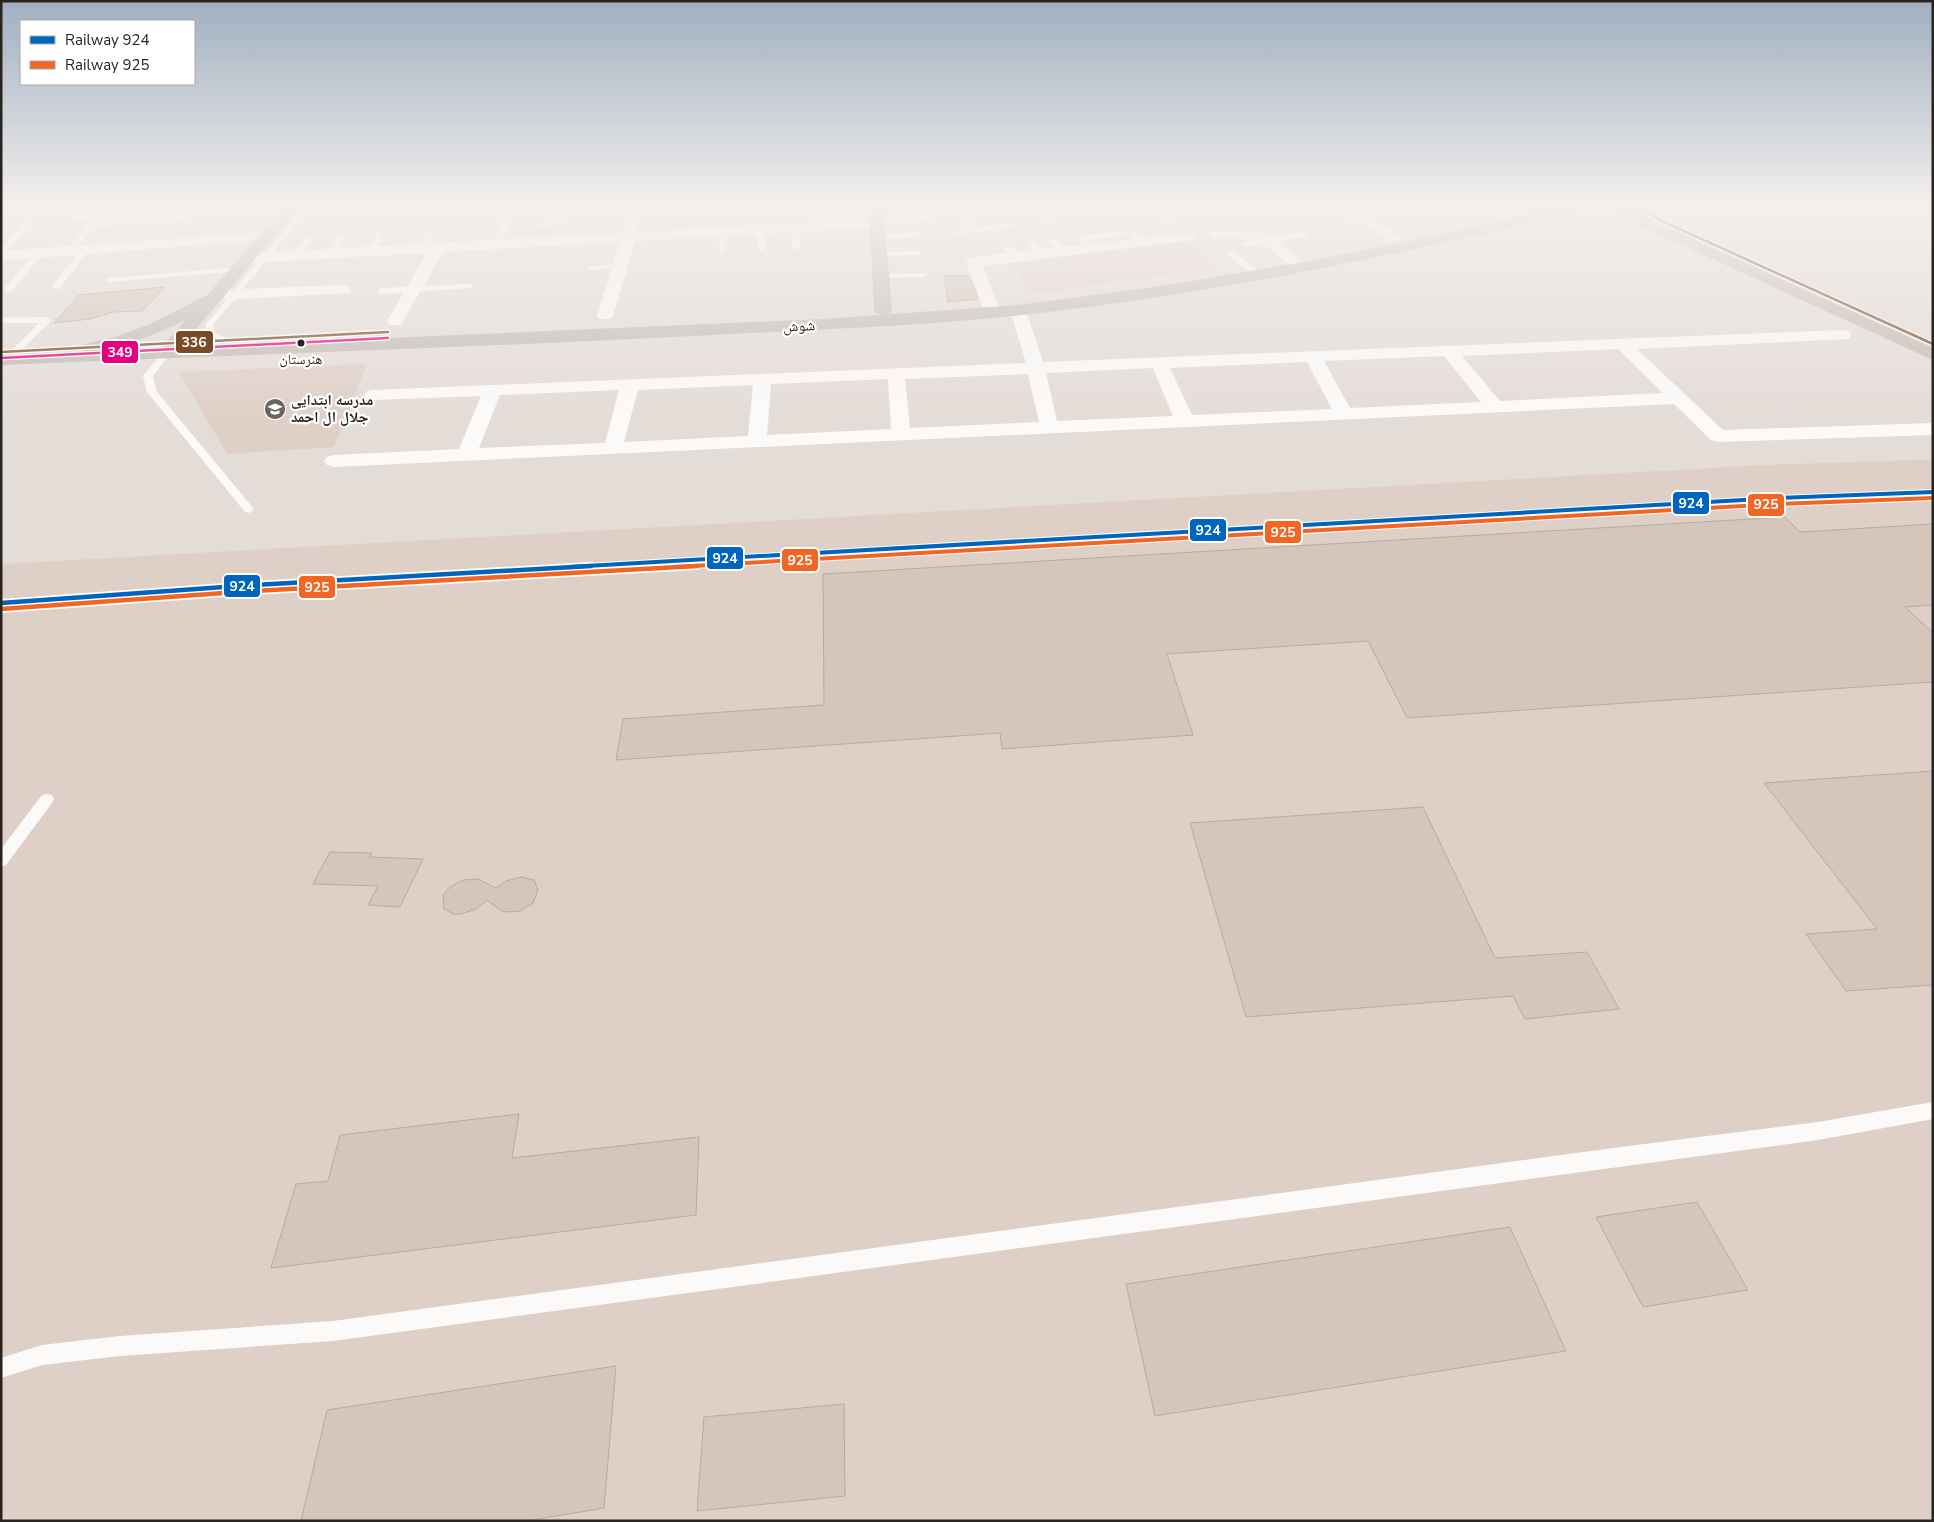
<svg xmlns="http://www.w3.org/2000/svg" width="1934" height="1522" font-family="'Nunito Sans','Noto Naskh Arabic',sans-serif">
  <rect width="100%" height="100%" fill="#e4dcd7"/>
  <path fill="#dfd0c7" d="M1188 240 1218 268 1032 294 1011 264Z
    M367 364 334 447 227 454 179 372Z
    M1915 460H1933V1521H1V564L1766 465Z"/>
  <path fill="#d5c5ba" stroke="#b2aca8" d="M944 276H969L978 299 948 302Z
    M165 287 142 311 113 312 90 319 54 323 79 295Z
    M1785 517 1800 532 1933 524V605L1905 607 1933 633V682L1407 718 1368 641 1167 654 1193 735 1002 749 1000 733 616 760 623 719 824 705 823 574Z
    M1933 771V985L1846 991 1806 934 1877 929 1764 783Z
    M1423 807 1495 958 1587 952 1619 1009 1525 1019 1513 996 1246 1017 1190 823Z
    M330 852 372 853 370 857 423 859 400 907 368 905 378 886 313 884Z
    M521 877 534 880 538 890 533 903 520 911 505 912 500 910 487 900 476 909 461 914H454L444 909 443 895 450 887 463 880 478 879 496 888 506 881Z
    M519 1114 512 1158 699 1137 696 1215 271 1268 296 1184 328 1181 340 1135Z
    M1697 1202 1748 1290 1643 1307 1596 1217Z
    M1510 1227 1566 1351 1155 1416 1126 1284Z
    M616 1366 604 1508 526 1521H301L327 1410Z
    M844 1404 845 1496 697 1511 704 1417Z"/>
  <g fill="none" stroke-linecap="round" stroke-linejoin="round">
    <path fill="#fbfaf9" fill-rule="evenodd" d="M305 205H312L214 324V332L226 338 388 329 391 330V334L178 346 182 348 170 354 153 376 157 392 253 508 254 510 249 513 245 512 147 392 143 376 164 350 175 346 100 350 96 347 100 344 213 338 205 333 206 324Z
      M805 205H813L812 214H806Z
      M879 205V209H876L841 210 837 208 841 206Z
      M1030 205H1037L1051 221V225H1045Z
      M1083 205H1090L1091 206 1087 208Z
      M1132 205 1125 208 1121 206 1122 205Z
      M960 208H966L975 228 1014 223 1018 225 1014 227 955 235V231L967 229 959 210Z
      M505 213 512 215 501 244 494 246 493 244Z
      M1358 213 1362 215 1361 217 1347 219 1343 217Z
      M100 215 101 217 97 222 189 215 193 217 189 219 93 227 74 253H68V249L91 220H71V216Z
      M25 221 32 223 1 256V249Z
      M563 221H566V225L538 227 534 225 538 223Z
      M793 225 800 227V248L796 250 792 248Z
      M758 227 765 229V249L761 251 757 249Z
      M722 229 729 231 726 251 722 253 718 251Z
      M1131 230 1145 240V244H1139L1129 235 1085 240 1091 249 1087 251H1084L1076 238 1080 236Z
      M427 231 434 233 426 250H420L419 248Z
      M920 232 924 234 923 236 878 239 874 237 878 235Z
      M1304 232H1307V236C1294 238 1249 250 1241 244L1245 242Z
      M377 233 384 235 373 253H367L366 251Z
      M339 234 346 236 335 255H329L328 253Z
      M307 236 314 238 299 257H293V253Z
      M1049 239H1055L1071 251 1064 253 1049 243Z
      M1028 241H1034L1052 254 1045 256 1028 245Z
      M1004 246H1010L1024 257 1017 259 1004 250Z
      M82 248 89 250 59 289H53V285Z
      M36 251 43 253 11 292H5V288Z
      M918 251 922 253 921 255 879 256 875 254 879 252Z
      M1228 251H1234L1262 274V278H1256L1228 255Z
      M620 264 624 266 623 268 591 270 587 268 591 266Z
      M239 267H242V271L109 282 105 280 109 278Z
      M925 273V277H922L881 278 877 276 881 274Z
      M469 284H472V288L381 294 377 291 381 288Z
      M47 317 51 320 50 322 19 353H13V349L39 323H5L1 321 2 318Z
      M47 794 52 795 54 799 52 803 6 865 1 867V849L42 795Z
      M1933 1102V1119L1818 1140 333 1341 120 1356 42 1365 1 1378V1358L42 1345 120 1336 333 1321 1621 1147 1818 1122Z"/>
    <path fill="#fbfaf9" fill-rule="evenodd" d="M631 205H645L637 232 877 219 962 205H999L992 209 877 227 635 241 613 316 611 319H599L597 316 620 242 443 252 403 321 401 325H389L387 321 427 253 249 263 244 261 241 258 244 255 249 253 622 233Z
      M1150 205H1166L1179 219 1177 222H1167Z
      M1336 205H1353L1401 238 1399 241H1389Z
      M1217 231 1266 232 1310 268 1307 271H1297L1257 239 1212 238 1210 235 1212 232Z
      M267 232 272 233 274 236 272 239 1 261V251Z
      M1188 233 1193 234 1195 237 1193 240 983 266 1001 313 999 316H987L985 313 966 262 969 259 974 257Z
      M343 285 349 287 351 290 349 293 217 300 211 298 209 295 211 292 217 290Z
      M1018 305 1024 307 1026 310 1043 362 1843 330 1849 331 1851 335 1849 339 1637 349 1723 430 1933 423V435L1718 442 1711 440 1674 404 334 467 327 465 324 461 327 457 334 455 459 449 481 396 373 400 367 399 364 395 367 391 373 390 1026 363 1010 310 1012 307ZM1618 349 1663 393 1500 401 1462 356ZM1444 356 1481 402 1350 408 1324 361ZM1307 362 1332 409 1192 415 1170 368ZM1153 368 1173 416 1057 421 1046 373ZM1028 374 1039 422 910 428 905 379ZM888 379 891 429 767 435 771 384ZM753 385 748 436 624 442 638 390ZM619 390 605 443 479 448 500 395Z"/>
    <path fill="#c1bcb8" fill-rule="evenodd" d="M869 205H883L892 310 889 314 883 315 877 314 874 310Z
      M217 290 223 291 225 295 223 299C181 325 139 343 91 353L85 352 82 348 85 344 118 336 150 324Z"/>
    <path fill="#c3bbb4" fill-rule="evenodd" d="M286 205H301L181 347 823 319 1018 305 1161 286 1304 262 1445 234 1566 205H1593L1591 208C1401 255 1209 295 1014 316 907 327 800 330 693 336 462 348 232 355 1 365V355L161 348Z
      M1608 205H1626L1652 221 1933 348V360L1642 227Z"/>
    <g stroke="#fff" stroke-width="5">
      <path id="bus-1" d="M1637 205 1662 221 1933 344
        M1 352 388 332"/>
    </g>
    <g stroke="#fff" stroke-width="5">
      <path id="bus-2" d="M1 358 388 338"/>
    </g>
    <use href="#bus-1" stroke="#7a4b2a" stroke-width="2.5"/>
    <use href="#bus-2" stroke="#e5007d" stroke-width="2.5"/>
    <g stroke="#fff" stroke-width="6">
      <path id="rail-1-far1" d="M569 567 1778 498 1933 492"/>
    </g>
    <g stroke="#fff" stroke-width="8">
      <path id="rail-1" d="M1 603 252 585 591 566"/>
    </g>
    <g stroke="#fff" stroke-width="6">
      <path id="rail-2-far1" d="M675 567 1778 504 1933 498"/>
    </g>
    <g stroke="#fff" stroke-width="8">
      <path id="rail-2" d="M1 609 252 591 697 566"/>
    </g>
    <use href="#rail-1-far1" stroke="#0065bd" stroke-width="4"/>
    <use href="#rail-1" stroke="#0065bd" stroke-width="4.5"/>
    <use href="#rail-2-far1" stroke="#f26522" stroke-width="4"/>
    <use href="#rail-2" stroke="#f26522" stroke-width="4.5"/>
  </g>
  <linearGradient id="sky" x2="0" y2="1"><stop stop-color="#a0afc0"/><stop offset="0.49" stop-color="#f3efed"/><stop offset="1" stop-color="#f3efed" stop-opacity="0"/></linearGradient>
  <rect width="1934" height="419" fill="url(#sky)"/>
  <defs>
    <g id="school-disc" transform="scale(1.125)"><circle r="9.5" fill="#6b6461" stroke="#fff"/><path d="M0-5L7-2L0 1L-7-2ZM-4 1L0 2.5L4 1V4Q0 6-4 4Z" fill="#fff"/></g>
  </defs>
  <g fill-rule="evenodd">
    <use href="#school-disc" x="275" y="409"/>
  </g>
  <circle fill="#2a2421" stroke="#fff" stroke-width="2" cx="301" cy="343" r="4.5"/>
  <g text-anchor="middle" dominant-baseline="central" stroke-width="4.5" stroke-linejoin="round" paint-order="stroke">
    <g font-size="14" fill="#2a2421" stroke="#fff">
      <text x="301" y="359">هنرستان</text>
    </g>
    <g font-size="15" fill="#2a2421" stroke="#fff">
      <text transform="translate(799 326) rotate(-3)">شوش</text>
    </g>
    <g font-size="15" font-weight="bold" fill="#2a2421" stroke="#fff" text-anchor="start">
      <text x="291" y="400">مدرسه ابتدایی<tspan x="291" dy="17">جلال ال احمد</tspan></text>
    </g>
  </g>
  <g stroke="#fff" stroke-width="2">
    <rect x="175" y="330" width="39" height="24" rx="5" fill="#7a4b2a"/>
    <rect x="101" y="340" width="38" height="24" rx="5" fill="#e5007d"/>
    <rect x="1672" y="491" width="38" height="24" rx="5" fill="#0065bd"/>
    <rect x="1747" y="493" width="38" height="24" rx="5" fill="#f26522"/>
    <rect x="1189" y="518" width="38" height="24" rx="5" fill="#0065bd"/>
    <rect x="1264" y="520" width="38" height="24" rx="5" fill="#f26522"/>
    <rect x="706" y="546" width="38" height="24" rx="5" fill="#0065bd"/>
    <rect x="781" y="548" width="38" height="24" rx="5" fill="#f26522"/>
    <rect x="223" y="574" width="38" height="24" rx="5" fill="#0065bd"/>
    <rect x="298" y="575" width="38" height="24" rx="5" fill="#f26522"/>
  </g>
  <g font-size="14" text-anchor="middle" font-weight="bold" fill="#fff">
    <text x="194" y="347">336</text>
    <text x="120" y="357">349</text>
    <text x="1691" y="508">924</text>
    <text x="1766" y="509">925</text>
    <text x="1208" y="535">924</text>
    <text x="1283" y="537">925</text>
    <text x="725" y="563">924</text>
    <text x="800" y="565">925</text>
    <text x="242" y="591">924</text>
    <text x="317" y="592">925</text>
  </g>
  <rect width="1934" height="1522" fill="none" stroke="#2a2421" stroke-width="5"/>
  <rect x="20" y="20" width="175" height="65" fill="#ffffff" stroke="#aaa7a6"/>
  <rect x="30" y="36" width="25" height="8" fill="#0065bd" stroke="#aaa7a6"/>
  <text x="65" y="45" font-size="15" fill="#2a2421">Railway 924</text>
  <rect x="30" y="61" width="25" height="8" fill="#f26522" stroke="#aaa7a6"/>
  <text x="65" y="70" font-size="15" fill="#2a2421">Railway 925</text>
</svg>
